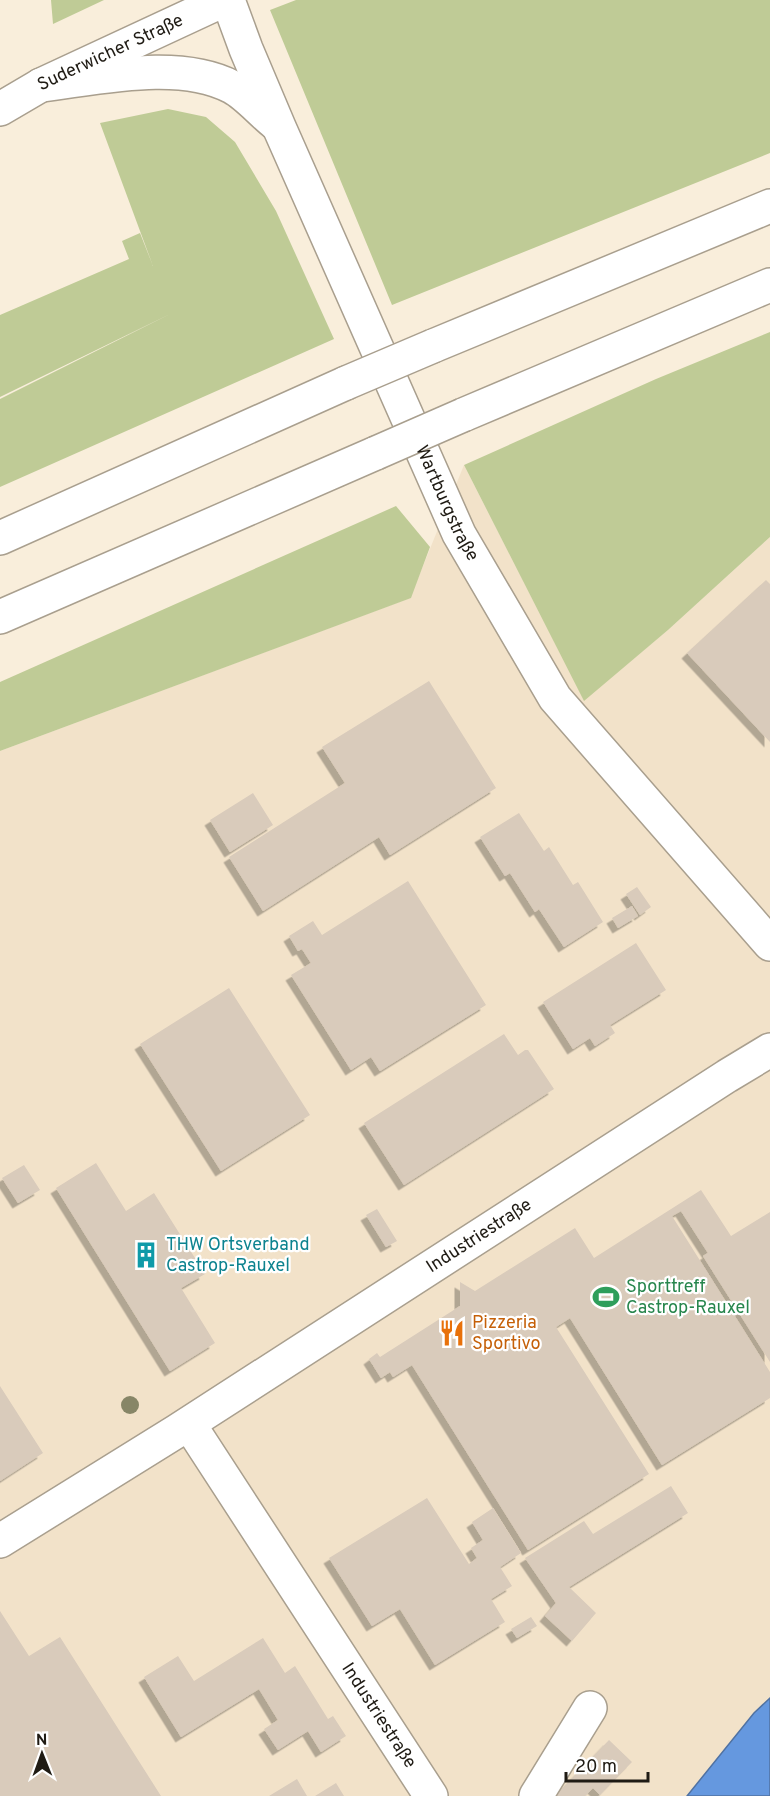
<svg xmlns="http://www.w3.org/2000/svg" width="770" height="1796" font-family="Overpass,sans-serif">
  <defs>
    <filter id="shadow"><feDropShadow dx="-5.5" dy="5.5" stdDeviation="0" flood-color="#0004"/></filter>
  </defs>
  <rect width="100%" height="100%" fill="#f9eedb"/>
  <path fill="#f2e2c9" d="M464 465 584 700 668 630 770 537V1698L754 1713 687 1796H0V751L410 598Z"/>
  <path fill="#bfcb96" d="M51 0H104L53 24Z
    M296 0H770V153L392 305 270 10Z
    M168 109 206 117 235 142 276 211 334 339 0 487V399L170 314 0 397V315L129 259 122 241 140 233 153 266 100 123Z
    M770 332V537L668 630 584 701 464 465 656 379Z
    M396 506 430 547 411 598 0 751V682Z"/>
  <path fill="#6598df" stroke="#5072a2" stroke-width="1.5" d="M770 1698V1796H687L754 1713Z"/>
  <path fill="#d9cbbb" filter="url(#shadow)" d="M766 580 770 584V742L687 653Z
    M429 681 496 788 390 855 379 837 263 911 229 857 345 783 322 747Z
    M253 793 273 825 230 852 210 820Z
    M519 813 544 851 549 847 573 885 578 882 603 922 564 947 539 909 535 912 510 873 505 876 480 837Z
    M408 881 486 1005 380 1071 371 1057 351 1070 291 975 311 963 302 949 298 951 289 936 313 921 322 935Z
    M637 887 651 907 640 915 626 894Z
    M632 906 638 916 618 928 612 918Z
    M636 943 666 990 610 1025 615 1033 595 1046 590 1038 573 1049 543 1002Z
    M229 988 310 1115 221 1171 140 1044Z
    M504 1034 518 1055 525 1050H528L554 1089 404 1185 364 1123Z
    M96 1163 126 1211 154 1193 205 1274 181 1288 215 1343 170 1371 56 1188Z
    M24 1165 40 1190 18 1203 2 1178Z
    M701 1190 731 1236 770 1212V1362L703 1256 708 1253 681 1211 672 1216 770 1372V1398L662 1465 570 1318 556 1327 649 1474 528 1550 412 1365 393 1377 390 1372 381 1378 369 1359 377 1353 380 1357 460 1306V1282L475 1291 575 1228 594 1258Z
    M377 1209 397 1241 386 1247 366 1215Z
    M0 1386 43 1453 0 1481Z
    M671 1486 688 1513 569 1587 596 1613 572 1641 545 1616 556 1603 525 1558 584 1521 593 1534Z
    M427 1498 469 1564 477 1558 471 1548 483 1540 472 1522 493 1508 521 1553 500 1567 512 1586 491 1599 505 1622 435 1665 400 1609 372 1626 329 1558Z
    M0 1611 29 1656 60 1637 161 1796H0Z
    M531 1617 537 1626 517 1638 511 1629Z
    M263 1638 285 1673 295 1666 328 1719 333 1716 346 1736 321 1752 308 1731 278 1750 264 1729 278 1720 259 1689 181 1737 144 1677 178 1656 194 1681Z
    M609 1740 632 1762 600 1795 593 1788 585 1796H555Z
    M297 1779 307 1796H269Z
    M336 1783 344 1796H315Z"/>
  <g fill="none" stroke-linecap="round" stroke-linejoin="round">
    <g stroke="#a99f8e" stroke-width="36">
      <g id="minor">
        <path id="s1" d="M189 1424 431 1796"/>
        <path id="s2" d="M0 1541 177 1431 727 1076 770 1050"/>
        <path d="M536 1796 590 1708"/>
      </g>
    </g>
    <g stroke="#a99f8e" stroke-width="36">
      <g id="major">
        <path id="s3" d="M228 0 246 49 279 127 459 534 555 698 770 944"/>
        <path d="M41 85C99 78 179 59 232 87 247 95 261 112 275 123"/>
        <path id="s4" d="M0 109 41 85 224 0"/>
      </g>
    </g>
    <g stroke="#a99f8e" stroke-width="36">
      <path id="highway" d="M433 346 770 206
        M463 415 770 285
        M0 538 346 383
        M0 617 376 453"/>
    </g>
    <use href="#minor" stroke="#fff" stroke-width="33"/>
    <use href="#major" stroke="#fff" stroke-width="33"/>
    <use href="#highway" stroke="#fff" stroke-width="33"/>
    <g stroke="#a99f8e" stroke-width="36" stroke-linecap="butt">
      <path id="highway-bridge" d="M346 383 433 346
        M376 453 463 415"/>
    </g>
    <use href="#highway-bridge" stroke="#fff" stroke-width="33"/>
  </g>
  <circle fill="#878667" cx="130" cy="1405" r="9"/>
  <defs>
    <g id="building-bare" transform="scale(2.07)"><path d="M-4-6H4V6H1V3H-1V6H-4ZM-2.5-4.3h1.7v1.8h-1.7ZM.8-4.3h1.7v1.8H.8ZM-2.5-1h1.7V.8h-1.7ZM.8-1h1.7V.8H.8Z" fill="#0f9aa8" stroke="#fff" stroke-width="2.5" paint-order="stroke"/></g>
    <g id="stadium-bare" transform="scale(2.07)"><path d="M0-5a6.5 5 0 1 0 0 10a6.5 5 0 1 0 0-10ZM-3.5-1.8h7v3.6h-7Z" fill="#2e9e5b" stroke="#fff" stroke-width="2.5" paint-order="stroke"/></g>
    <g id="restaurant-bare" transform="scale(2.07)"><path d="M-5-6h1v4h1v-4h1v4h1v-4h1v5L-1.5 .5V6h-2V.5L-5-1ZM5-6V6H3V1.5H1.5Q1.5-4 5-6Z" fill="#e8710a" stroke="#fff" stroke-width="2.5" paint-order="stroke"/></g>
  </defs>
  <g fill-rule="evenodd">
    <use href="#building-bare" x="146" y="1255"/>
    <use href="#stadium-bare" x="606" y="1297"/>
    <use href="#restaurant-bare" x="452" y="1333"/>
  </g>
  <g text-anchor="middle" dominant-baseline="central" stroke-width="4.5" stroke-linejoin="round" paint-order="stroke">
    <g font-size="18" fill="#1f1b14" stroke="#fff">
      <text stroke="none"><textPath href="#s4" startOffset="124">Suderwicher Straße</textPath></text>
      <text stroke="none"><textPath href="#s3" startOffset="549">Wartburgstraße</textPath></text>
      <text stroke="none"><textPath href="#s2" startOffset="568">Industriestraße</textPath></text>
      <text stroke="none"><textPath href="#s1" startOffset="348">Industriestraße</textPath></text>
    </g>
    <g font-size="18" fill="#0d838f" stroke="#fff" text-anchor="start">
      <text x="166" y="1245">THW Ortsverband<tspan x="166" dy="21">Castrop-Rauxel</tspan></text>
    </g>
    <g font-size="18" fill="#27864d" stroke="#fff" text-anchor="start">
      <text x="626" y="1287">Sporttreff<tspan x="626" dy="21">Castrop-Rauxel</tspan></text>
    </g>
    <g font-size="18" fill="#c56008" stroke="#fff" text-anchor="start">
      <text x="472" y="1323">Pizzeria<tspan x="472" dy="21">Sportivo</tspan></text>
    </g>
  </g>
  <g transform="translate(42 1754) rotate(359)" stroke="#ffffff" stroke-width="4.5" paint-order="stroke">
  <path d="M0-4.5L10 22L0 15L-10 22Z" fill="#1f1b14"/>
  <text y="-9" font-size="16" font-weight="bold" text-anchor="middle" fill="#1f1b14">N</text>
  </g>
  <path d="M566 1772v9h82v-9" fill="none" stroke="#1f1b14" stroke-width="3"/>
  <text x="575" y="1772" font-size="18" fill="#1f1b14" stroke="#ffffff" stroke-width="4.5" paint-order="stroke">20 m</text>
</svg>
